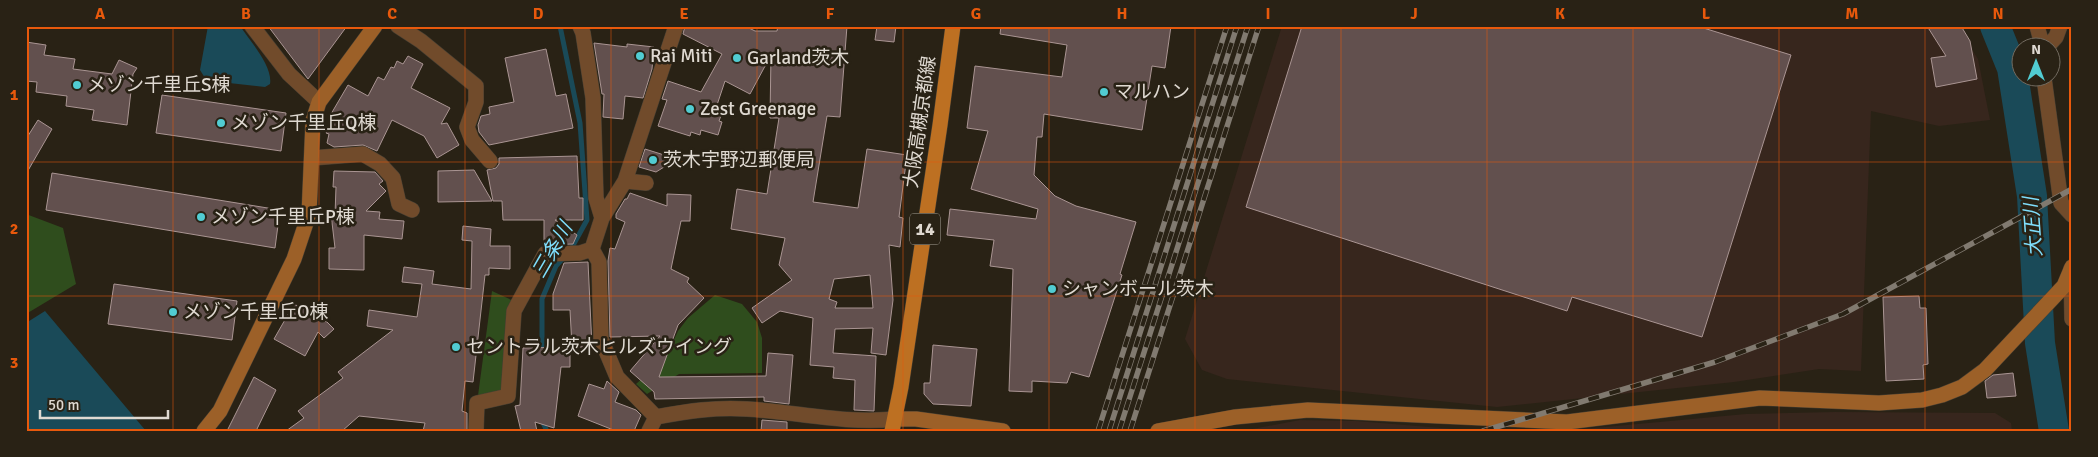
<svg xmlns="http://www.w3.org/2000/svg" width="2098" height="457" font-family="Signika,'Noto Sans JP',sans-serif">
  <rect width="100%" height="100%" fill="#292215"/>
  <path fill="#37261d" d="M1282 26H1957L1978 59 1990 120 1939 126 1871 111 1861 371 1819 369 1734 382 1497 407 1227 379 1202 370 1185 339Z
    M1835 412 1995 413 2011 423 2012 431H1562L1746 414Z
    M1300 420 1356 421 1478 431H1242Z"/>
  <path fill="#2f4d1d" d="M26 214 63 228 76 284 26 314Z
    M492 291 518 303 508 396 477 403Z
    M715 295 742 304 757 322 762 338V373L679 374 647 394 636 384 666 357 678 331 688 318Z"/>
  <path fill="#1a4a58" d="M208 26H240C250 41 273 66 270 84L265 87 211 81 205 78 200 70Z
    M45 311 146 431H26V323Z"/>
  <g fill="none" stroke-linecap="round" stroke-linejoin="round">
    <path stroke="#1a4a58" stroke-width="5" d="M560 26 580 123 587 220 571 249
      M542 353V299L556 266 564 257
      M541 419 547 431"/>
    <path stroke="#1a4a58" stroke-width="30" d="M1995 26 2012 68 2032 196 2040 343 2054 431"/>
  </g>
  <path fill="#62504e" stroke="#aa9593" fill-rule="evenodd" d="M268 26H347L308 79Z
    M685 26H745L755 31H777L778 26H847L840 117 827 116 813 202 858 208 867 149 907 155 899 217 903 218 900 247 889 245 893 300 886 355 871 353 873 328 835 329 833 353 876 356 874 411 854 410 855 380 833 378 834 367 810 365 813 318 780 311 762 323 752 308 792 280 779 265 785 238 731 229 737 189 767 194 779 118H770L771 55 750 94 725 81 715 111 722 113 719 121 722 122 718 135 701 130 700 135 691 132 690 136 658 126 667 100 662 99 668 81 701 92 722 54 683 34ZM870 275 873 308H835L837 302 829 299 834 279Z
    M877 26H896L894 42 875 40Z
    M1001 26H1171L1165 68 1152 66 1142 130 1044 114 1042 137H1037L1034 175 1055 196 1076 206 1136 222 1120 274 1122 275 1089 377 1071 372 1067 383 1032 381V392L1009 391 1013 269 990 266 994 240 947 235 950 209 1036 219 1038 209 971 189 988 131 967 128 975 66 1062 77 1067 45 1000 34Z
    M1302 26H1697L1791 55 1702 337 1572 297 1567 311 1246 207Z
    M1927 26H1961L1970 41 1977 79 1936 87 1931 58 1946 56Z
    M26 42 46 45 44 55 75 59 73 69 112 74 119 60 137 68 133 74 127 125 92 120 94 110 66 106 67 96 36 92 37 82 26 81Z
    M594 43 627 47V44L654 47 652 69 643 98 625 96 623 119 603 117 604 94H602Z
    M546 49 556 96 566 94 573 128 489 145 479 132 478 125 481 116 490 114 489 107 514 102 505 58Z
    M408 56 423 64 411 88 450 108 441 124 447 123 459 145 437 158 424 136 392 120 377 151 363 145 334 147 327 143 329 134 326 133 335 116 331 114 348 85 368 96 378 77 384 80 391 67 394 68 397 61 403 64Z
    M162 95 286 113 281 151 156 133Z
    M38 120 52 129 26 174V139Z
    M645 149 677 159 656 172 639 167Z
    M577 156 579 198H583V220H555L577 235 573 244 544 245V220H503L502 201H493L487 170 496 168 499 164V158Z
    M474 170 492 201 438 202V171Z
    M334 171 375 172 383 181 379 184 386 191 366 211 380 212 379 219 404 221 402 239 364 235V270L329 269V248H335L331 214 335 215 336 187H333Z
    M52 173 280 210 275 248 46 210Z
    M630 193 667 206V194L691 195 690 221H681L671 269 689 278 687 282 704 298 678 325 659 377 766 376 768 353 793 355 789 404 764 401V397L655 399 654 392 630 371 660 336 610 337 608 261 610 248 615 249 625 222 616 218V214L625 199H627Z
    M463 226 491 229 490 246H510V269L489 268V275H485L473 382 465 381 462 411 467 413V431H423L425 423 359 416 342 431H286L304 418 298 411 343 378 338 372 393 330 367 326 369 310 417 317 422 284 402 282 404 267 434 271 432 284 471 289 472 241 462 240Z
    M588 262 592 347H572L570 310H553V294L564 263Z
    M114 284 237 301 232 340 108 324Z
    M1919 296 1920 308H1926L1928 364 1923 365 1924 379 1886 381 1883 297Z
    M294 304 327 322 334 329 324 338 318 332 305 356 274 339Z
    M933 345 977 349 971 406 933 404 924 394V383H930Z
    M570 347V367H561L554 428 535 422 537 431H521L515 406 520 405 523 348Z
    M2013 373 2016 396 1987 398 1985 381 1993 375Z
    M254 377 276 390 256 431H227Z
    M607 381 619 392 615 402 636 410 641 415 634 431H616L578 416 589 384 604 389Z
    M762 420 787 422V431H761Z"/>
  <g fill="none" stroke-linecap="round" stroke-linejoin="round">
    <g stroke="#463f33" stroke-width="16">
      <path id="street" d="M252 26 289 74 319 102
        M398 26 421 41 476 86V102L467 127 472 140 490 161
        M580 26 583 33 593 98 596 198 602 218
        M2037 26 2043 48
        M2046 48 2056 37 2060 26
        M2044 78 2061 203 2072 215
        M312 158 363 154 380 164 393 178 399 204 412 210
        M625 181 646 183
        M2071 269 2072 319
        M656 417 617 377 601 339 599 262 592 249 602 218 625 181 676 26
        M656 417C689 411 714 407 747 409 798 412 843 424 895 419
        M476 431 477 403 508 396 514 311 545 254 580 253 592 249
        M649 431 656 417"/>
    </g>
    <g stroke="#463f33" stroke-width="16">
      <path id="secondary" d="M895 419H916L1003 431
        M204 431 220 411 294 259 309 214 313 121 319 102 375 26
        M1158 431 1235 417 1308 410 1567 422 1760 398 1879 403 1922 400 1942 395 1962 387 1985 370 2064 286 2072 267"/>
    </g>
    <g stroke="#463f33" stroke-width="16">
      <path id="primary" d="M892 431 901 387 940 125 953 26"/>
    </g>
    <use href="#street" stroke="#714b2b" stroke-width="15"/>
    <use href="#secondary" stroke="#9c6028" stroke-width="15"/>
    <use href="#primary" stroke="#bd7022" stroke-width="15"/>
    <g stroke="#817a70" stroke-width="5.5">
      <path id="rail" d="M1098 431 1227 26
        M1109 431 1237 26
        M1119 431 1248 26
        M1130 431 1259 26
        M1483 431 1715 362 1843 314 2072 189"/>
    </g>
    <use href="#rail" stroke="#292215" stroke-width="4" stroke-dasharray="11" stroke-linecap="butt"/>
  </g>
  <path fill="none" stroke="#e8590c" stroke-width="1" stroke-opacity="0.55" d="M173 26V431M319 26V431M465 26V431M611 26V431M757 26V431M903 26V431M1049 26V431M1195 26V431M1341 26V431M1487 26V431M1633 26V431M1779 26V431M1925 26V431M26 162H2072M26 296H2072"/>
  <g fill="#51ccd2" stroke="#292215" stroke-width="2">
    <circle cx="640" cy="56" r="5"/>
    <circle cx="737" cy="58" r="5"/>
    <circle cx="77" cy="85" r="5"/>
    <circle cx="1104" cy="92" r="5"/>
    <circle cx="690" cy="109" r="5"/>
    <circle cx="221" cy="123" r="5"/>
    <circle cx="653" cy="160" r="5"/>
    <circle cx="201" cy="217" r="5"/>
    <circle cx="1052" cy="289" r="5"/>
    <circle cx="173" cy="312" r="5"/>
    <circle cx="456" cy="347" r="5"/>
  </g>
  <g text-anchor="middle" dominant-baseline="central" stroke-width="5" stroke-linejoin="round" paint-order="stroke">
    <rect fill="#292215" stroke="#a8a299" stroke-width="1" x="910" y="213.5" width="30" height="31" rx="4"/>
    <g font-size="18" font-weight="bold" fill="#dfd9d1">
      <text x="925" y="229">14</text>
    </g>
    <g font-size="19" fill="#dfd9d1" stroke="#292215" text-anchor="start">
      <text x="650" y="56">Rai Miti</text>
      <text x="747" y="58">Garland茨木</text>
      <text x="87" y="85">メゾン千里丘S棟</text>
      <text x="1114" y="92">マルハン</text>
      <text x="700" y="109">Zest Greenage</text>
      <text x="231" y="123">メゾン千里丘Q棟</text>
      <text x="663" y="160">茨木宇野辺郵便局</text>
      <text x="211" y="217">メゾン千里丘P棟</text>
      <text x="1062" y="289">シャンボール茨木</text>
      <text x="183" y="312">メゾン千里丘O棟</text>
      <text x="466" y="347">セントラル茨木ヒルズウイング</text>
    </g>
    <g font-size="19" fill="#dfd9d1" stroke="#292215">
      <text transform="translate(920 122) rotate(-82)">大阪高槻京都線</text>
    </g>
    <g font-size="20" font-style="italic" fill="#7fdefc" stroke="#292215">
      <text transform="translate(2033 227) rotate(-94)">大正川</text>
      <text transform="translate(552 250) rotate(-60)">三条川</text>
    </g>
  </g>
  <rect width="2098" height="457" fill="none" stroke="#292215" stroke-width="55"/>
  <g transform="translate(2036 62)"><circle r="24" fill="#292215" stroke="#726b60"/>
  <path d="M0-4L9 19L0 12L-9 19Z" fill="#51ccd2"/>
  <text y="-8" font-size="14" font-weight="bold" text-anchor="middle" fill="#dfd9d1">N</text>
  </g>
  <path d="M40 410v8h128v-8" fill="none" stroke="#dfd9d1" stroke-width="2.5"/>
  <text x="48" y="410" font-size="15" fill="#dfd9d1" stroke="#292215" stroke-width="4" paint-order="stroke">50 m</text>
  <rect x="28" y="28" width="2042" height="402" fill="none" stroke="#e8590c" stroke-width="2"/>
  <g font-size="16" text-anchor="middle" font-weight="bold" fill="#e8590c">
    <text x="100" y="19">A</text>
    <text x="246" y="19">B</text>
    <text x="392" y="19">C</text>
    <text x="538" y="19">D</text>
    <text x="684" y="19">E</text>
    <text x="830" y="19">F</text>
    <text x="976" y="19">G</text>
    <text x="1122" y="19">H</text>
    <text x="1268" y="19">I</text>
    <text x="1414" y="19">J</text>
    <text x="1560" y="19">K</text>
    <text x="1706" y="19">L</text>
    <text x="1852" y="19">M</text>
    <text x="1998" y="19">N</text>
    <text x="14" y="100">1</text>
    <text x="14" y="234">2</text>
    <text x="14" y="368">3</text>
  </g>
</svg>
